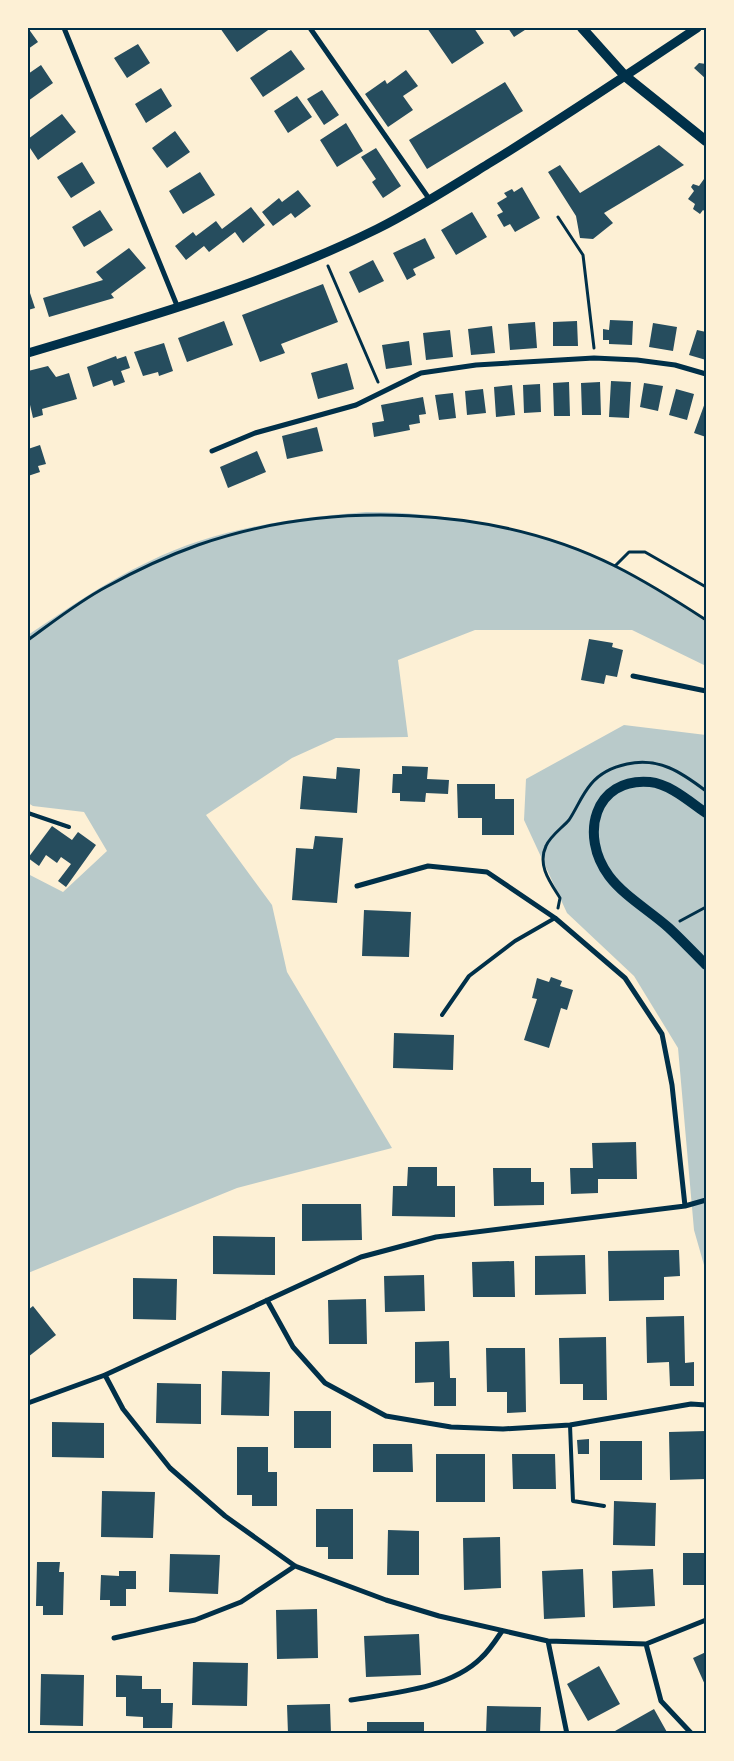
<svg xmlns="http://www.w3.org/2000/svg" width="734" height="1761" font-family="'Source Serif 4',serif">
  <rect width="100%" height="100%" fill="#fdf0d5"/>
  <path fill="#b9caca" d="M366 512C426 512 485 521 542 538 555 542 570 544 582 550 625 570 668 596 706 622V666L632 630H475L398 660 408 737 336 738 292 758 206 815 272 905 287 972 392 1148 237 1188 28 1273V874L63 892 107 851 84 812 33 806 28 803V635C67 609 105 582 148 562 216 528 292 518 366 512Z
    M624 725 706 735V1272L694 1230 678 1048 634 976 567 913 524 820 526 779Z"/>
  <path fill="#264d5e" d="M28 28 38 42 28 49Z
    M220 28H271L237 52Z
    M427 28H474L484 43 452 64Z
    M508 28H528L514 37Z
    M138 44 150 63 127 78 114 58Z
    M291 50 305 69 263 97 250 78Z
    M699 63 706 64V79L694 68Z
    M41 65 53 83 28 101V74Z
    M406 70 418 86 403 96 413 110 388 127 365 94 385 80 387 84Z
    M505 82 523 111 427 169 409 140Z
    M161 88 172 106 146 123 135 104Z
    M322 90 339 115 324 125 307 99Z
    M297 96 312 117 288 133 274 111Z
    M62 114 76 132 38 160 28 145V139Z
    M346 123 363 151 337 167 320 140Z
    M175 131 190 152 167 168 152 148Z
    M659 145 684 165 604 213 613 223 593 239 580 238 576 216 548 172 560 165 580 193Z
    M376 148 401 186 383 198 372 182 376 179 361 157Z
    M82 162 95 183 71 198 57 177Z
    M200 172 215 195 183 214 169 191Z
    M704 179 706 181V212L703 210 700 214 693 209 695 204 688 199 694 191 691 187 693 184 699 186Z
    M522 187 540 218 515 232 510 224 504 227 497 215 503 212 497 203 507 197 504 193 512 189 514 192Z
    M298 190 311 206 295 218 291 213 273 226 262 212 279 198 282 202Z
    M251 207 265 225 243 243 235 232 209 252 204 246 186 260 175 246 193 232 196 236 216 221 222 229Z
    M100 210 113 230 84 247 72 227Z
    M472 212 487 237 456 255 441 230Z
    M425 238 435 258 413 269 416 275 407 280 393 253Z
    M129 248 146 268 111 294 114 298 49 317 43 298 103 280 96 272Z
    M373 260 384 281 359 293 349 272Z
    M323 284 338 322 281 344 285 353 260 362 242 315Z
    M28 287 35 308 28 310Z
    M610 320 633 321 632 345 609 344V340H603V329L609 330Z
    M224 321 233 345 187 362 178 338Z
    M577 321 578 346H553V322Z
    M535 322 537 348 510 350 508 324Z
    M653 323 677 327 673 351 649 347Z
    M492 326 495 353 471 355 468 329Z
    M450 330 453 357 426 360 423 333Z
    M697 330 706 332V360L689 355Z
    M409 341 412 365 386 369 382 345Z
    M164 343 173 371 159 376 158 372 143 376 134 352Z
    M116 356 117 359 126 356 130 368 121 371 125 382 114 386 112 380 93 387 87 367Z
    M347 363 354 389 318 399 311 373Z
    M48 366 56 377 69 373 77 399 42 409 43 415 33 418 28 396V371Z
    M611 381 631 382 629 418 609 417Z
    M569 382 570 416H554L553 383Z
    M600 382 601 415H582L581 383Z
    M644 383 663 386 658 411 640 407Z
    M540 384 541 412 524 413 523 385Z
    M512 385 515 415 496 417 494 387Z
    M483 389 486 413 467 415 465 391Z
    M676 389 694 394 687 420 669 415Z
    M453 393 456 418 439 420 435 395Z
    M423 397 426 414 419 415 420 423 409 425 410 430 374 437 372 423 384 421 381 405Z
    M706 400V437L694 433Z
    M317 427 323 451 287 459 282 436Z
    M40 445 46 464 38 466 40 472 28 476V449Z
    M257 451 266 472 228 488 220 467Z
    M589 639 613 643 612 647 623 650 617 677 606 675 604 684 581 680Z
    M402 766 428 767 427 779 449 780 448 794 426 793 425 802 400 801V793H392L393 774H402Z
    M337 767 360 769 357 813 300 809 303 776 336 779Z
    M457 784H495V799H514V835H482V818H458Z
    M52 826 72 840 78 832 96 845 66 887 58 881 71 864 61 857 57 863 46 855 39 866 28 858Z
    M315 836 343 838 337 903 292 900 296 848 313 849Z
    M364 910 411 912 409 957 362 956Z
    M551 977 562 981 560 986 573 990 567 1010 561 1008 549 1048 524 1040 537 999 532 998 537 978 549 982Z
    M394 1033 454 1035 453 1070 393 1068Z
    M636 1142 637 1179H598V1193L571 1194 570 1168H593L592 1143Z
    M408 1167H437V1186H455V1217L392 1216 393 1186H407Z
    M493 1168H531V1182H544V1205L494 1206Z
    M302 1204H361L362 1240 302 1241Z
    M213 1236 275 1237V1275L213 1274Z
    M679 1250 680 1276 664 1277V1300L609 1301 608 1251Z
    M585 1255 586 1294 535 1295V1256Z
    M514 1261 515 1297H473L472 1262Z
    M424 1275 425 1311 385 1312 384 1276Z
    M133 1278 177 1279 176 1320 133 1319Z
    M366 1299 367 1344H329L328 1300Z
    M33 1306 56 1335 28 1357V1310Z
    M684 1316 685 1363 694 1362V1386H670L669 1362 647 1363 646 1317Z
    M606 1337 607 1400H583V1384H560L559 1338Z
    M449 1341 450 1378H456V1406H434V1382L415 1383V1342Z
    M486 1348H525L526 1412 507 1413V1392H487Z
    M222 1371 270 1372 269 1416 221 1415Z
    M157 1383 201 1384V1424L156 1423Z
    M294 1411H331V1448H294Z
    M52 1422 104 1423V1458L52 1457Z
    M706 1431V1479L670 1480 669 1432Z
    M589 1439V1454H578L577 1440Z
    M600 1441H642V1480H600Z
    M373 1444H412L413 1472H373Z
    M237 1447H268V1472H277V1506H252V1495H237Z
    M436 1454H485V1502H436Z
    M512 1454H555L556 1489H513Z
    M102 1491 155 1492 153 1538 101 1537Z
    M614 1501 656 1503 655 1546 613 1545Z
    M316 1509H353V1559H328V1547H316Z
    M388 1530 419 1531V1575H387Z
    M500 1537 501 1588 464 1590 463 1538Z
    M683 1553H706V1585H683Z
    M170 1554 220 1555 218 1594 169 1592Z
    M37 1562H60L59 1572H64L63 1615H43V1606H36Z
    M583 1569 585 1617 544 1619 542 1571Z
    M653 1569 655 1606 613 1608 612 1571Z
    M119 1571H136V1589H126V1606H110V1600H100L101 1575 119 1576Z
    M317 1609 318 1658 277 1659 276 1610Z
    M419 1634 421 1675 366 1677 364 1636Z
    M706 1652V1687L693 1658Z
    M193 1662 248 1663 247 1706 192 1705Z
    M599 1666 620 1704 588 1721 567 1684Z
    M41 1674 84 1675 83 1726 40 1725Z
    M116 1675 142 1676V1689H161V1703H173L172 1728H143V1717L126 1716V1697H116Z
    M330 1704 331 1734H288L287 1705Z
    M487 1706 541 1707 540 1734H486Z
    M654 1709 668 1734H616L615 1731Z
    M367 1722H424V1734H367Z"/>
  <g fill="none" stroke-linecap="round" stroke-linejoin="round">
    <path stroke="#003049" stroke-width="3" d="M558 217 583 255 594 348
      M328 266 378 382
      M615 566 629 552H645L706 587
      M28 640C53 622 78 602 106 587 135 571 167 556 198 545 327 500 493 505 615 566 647 582 677 601 706 620
      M558 908 560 898C550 882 537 865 546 846 550 836 562 828 569 820 577 808 581 796 591 784 600 773 613 767 627 764 659 757 681 772 706 791
      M680 921 706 907"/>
    <path stroke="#003049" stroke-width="4" d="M28 813 69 827
      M442 1015 469 976 515 941 555 918
      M570 1425 573 1501 604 1506"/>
    <path stroke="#003049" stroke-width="5" d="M64 28 178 308
      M310 28 430 200
      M212 451 255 433 356 405 421 373 476 365 594 358 637 360 675 365 706 374
      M633 676 706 691
      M357 886 428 866 487 872 555 918 625 978 662 1034 672 1085 685 1206
      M267 1300 293 1347 325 1383 386 1416 451 1427 503 1429 570 1425 691 1404 706 1405
      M105 1375 123 1409 170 1468 225 1516 295 1566 386 1600 439 1616 548 1641 646 1644 706 1620
      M28 1403 105 1375 361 1257 436 1237 685 1206 706 1200
      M114 1638 195 1620 241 1602 295 1566
      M548 1641 567 1734
      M646 1644 661 1701 692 1734
      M351 1700C392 1693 450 1689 481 1658 489 1651 496 1640 502 1631"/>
    <path stroke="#003049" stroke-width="9" d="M28 353C145 318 266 284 377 229 415 210 451 187 488 164 559 121 628 74 697 28"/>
    <path stroke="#003049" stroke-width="10" d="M582 28 625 76 706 141
      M706 813C690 802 670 784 650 782 594 777 579 836 609 876 624 896 650 911 669 928 682 940 694 953 706 965"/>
  </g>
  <rect width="734" height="1761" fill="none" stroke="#fdf0d5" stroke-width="58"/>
  <rect x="29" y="29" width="676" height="1703" fill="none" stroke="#003049" stroke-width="2"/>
</svg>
